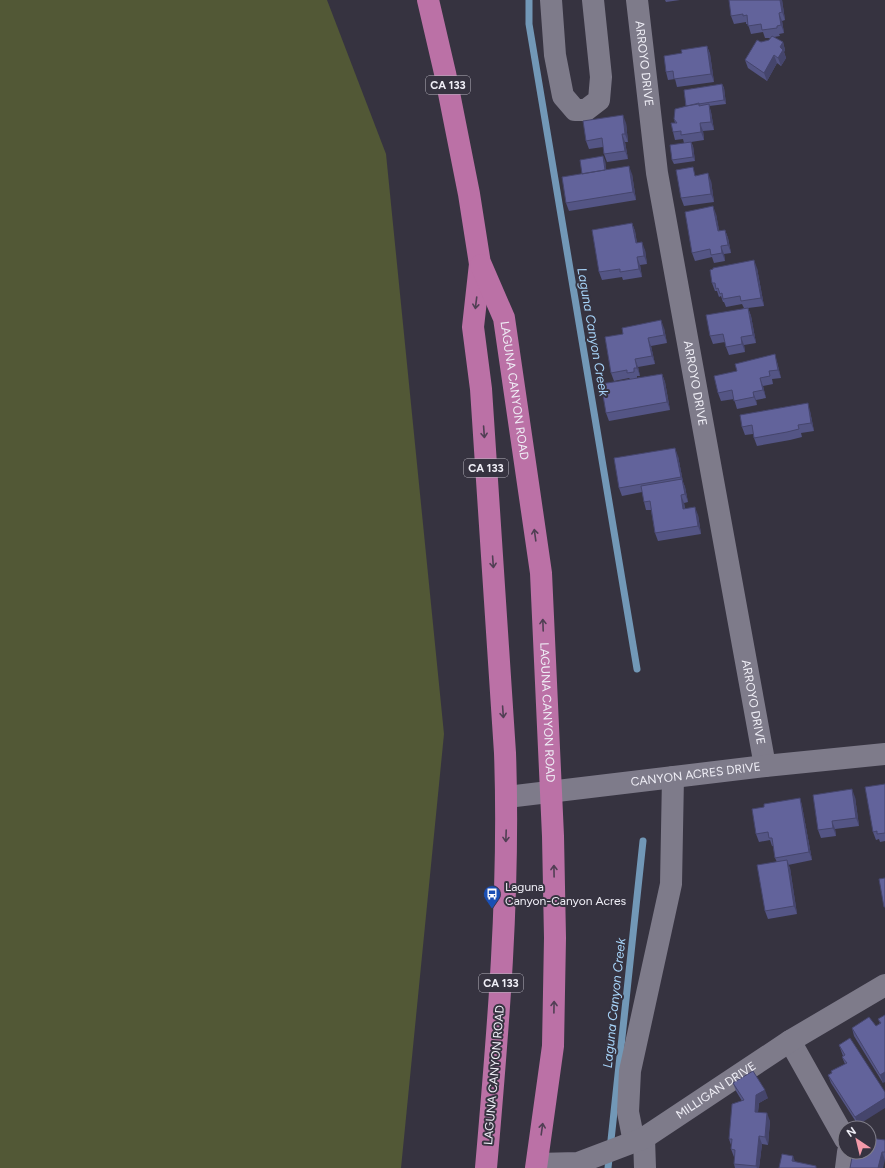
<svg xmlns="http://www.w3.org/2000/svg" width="885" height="1168" font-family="Figtree,sans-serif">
  <rect width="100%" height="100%" fill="#363340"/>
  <path fill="#525836" d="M0 0H327L386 154 444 734 401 1168H0Z"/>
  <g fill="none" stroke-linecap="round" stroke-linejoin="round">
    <path stroke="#7298b7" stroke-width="7" d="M529 0V24L637 669
      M608 1168 643 841"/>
    <g stroke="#7e7b8a" stroke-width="22">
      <path d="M551 0 555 55 563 96 575 110H586L599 100 601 77 593 0"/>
      <path id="s1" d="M637 0 657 173 765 766"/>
      <path id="s2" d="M507 797 765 766 885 754"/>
      <path d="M790 1041 845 1139"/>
      <path d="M644 1138 645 1168"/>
      <path d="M634 1142 628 1112 630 1071 671 884 673 777"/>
      <path id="s3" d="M537 1164 578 1163 644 1138 790 1041 885 985"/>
      <path d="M846 1168 848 1152"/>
    </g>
    <g stroke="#bb71a6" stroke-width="22">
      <path d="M428 0 445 73 469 194 480 264 473 327 481 389 505 753C510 891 498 1031 486 1168"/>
      <path id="s4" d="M481 265 504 318 541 573 553 836 555 938 553 1046 536 1168"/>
    </g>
  </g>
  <path fill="#545585" d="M665 0H680L666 2Z
    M782 0 785 20 782 21 784 33 779 34 780 36 774 37 783 42 785 50 784 52 786 58 781 66 777 63 767 81 748 68 745 60 761 42 769 40 770 38H765L763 32 751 34 748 24H746V22L734 24 731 16Z
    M707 46 710 54 714 82 677 87 675 79 668 80 666 72 682 53Z
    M722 84 724 88 726 104 709 106 711 112 714 130 703 131 704 140 691 142 693 146 695 161 674 164 672 160 684 143 683 139 675 140 673 132 675 123 674 119 686 107 684 90Z
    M626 123 628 142H625L628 159 607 162 604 154 603 147 589 149 586 141Z
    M605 160 606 170 632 174 636 200 569 211 566 203Z
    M696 175 711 181 714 202 684 206 681 198Z
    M716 214 719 231 725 230 728 238 731 253 724 254 725 261 714 263 712 257 695 261 692 253Z
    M632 223 635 231 637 243 645 250 647 264 640 265 642 277 623 280 622 277 602 280 599 272Z
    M757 268 764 306 748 308 751 316 756 343 744 345 745 352 729 355 726 347 725 342 713 344 710 336 744 308 742 304 726 307 724 302H723L721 296 719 297 717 291H715L712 283Z
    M664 328 667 343 651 346 655 364 638 367 640 376H637V378L662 374 665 382 670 410 609 421 606 413 630 379 629 378 614 381 611 373 605 337Z
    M777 362 781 378 772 379 773 384 763 386 766 398 756 400 757 405 737 409 734 399 721 401 718 393 737 371Z
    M810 411 814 431 801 433 802 437 790 440 757 446 754 438 753 434 745 435 742 427Z
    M678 456 683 482 685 487 688 502 684 503 685 508 698 515 701 534 658 541 655 533 651 510H646L644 502 642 492 622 496 619 488Z
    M885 784V841L880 842 879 839 876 840 873 832Z
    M855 797 859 826 835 829 836 836 821 838 818 830Z
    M800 798 802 806 812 860 788 865 790 868 797 914 768 919 765 911 777 862 775 858 773 846H772L770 840 759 842 756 834 764 807Z
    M885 1015 883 1083 854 1036 852 1028 876 1026 880 1023 878 1019Z
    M850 1038 858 1125 831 1083 828 1075 832 1073 831 1071 845 1064 842 1057 843 1056 839 1045Z
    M733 1083 768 1098 759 1103 758 1112 770 1121 768 1145 762 1144 759 1168H735L734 1164 735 1157H734L731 1149V1145L729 1139 742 1101 736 1091Z
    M885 1140V1160L849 1157 847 1152H869Z"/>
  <path fill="#45456c" d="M780 0H782L785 20 782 12Z
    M779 13 782 21 784 33 781 25Z
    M783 42 785 50 784 52 786 58 781 66 778 58 780 47Z
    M707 46 710 54 714 82 711 74Z
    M774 55 777 63 767 81 764 73Z
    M722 84 724 88 726 104 724 100Z
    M709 104 711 112 714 130 711 122Z
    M623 115 626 123 628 142 625 134Z
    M700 123 703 131 704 140 701 132Z
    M622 134 625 142 628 159 625 151Z
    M691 142 693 146 695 161 693 157Z
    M603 156 605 160 607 176 606 172Z
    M629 166 632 174 636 200 633 192Z
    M708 173 711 181 714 202 711 194Z
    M713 206 716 214 721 239 718 231Z
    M632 223 635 231 638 251 636 243Z
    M725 230 728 238 731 253 728 245Z
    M642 242 645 250 647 264 644 256Z
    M721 246 724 254 725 261 722 253Z
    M637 257 640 265 642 277 639 269Z
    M754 260 757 268 764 306 761 298Z
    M748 308 751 316 756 343 753 335Z
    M661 320 664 328 667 343 664 335Z
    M741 337 744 345 745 352 742 344Z
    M648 338 651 346 655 364 652 356Z
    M775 354 781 378 778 370Z
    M635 359 638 367 640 376 637 368Z
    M662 374 665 382 670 410 667 402Z
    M760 378 763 386 766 398 763 390Z
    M753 392 756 400 757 405 754 397Z
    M808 403 810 411 814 431 811 423Z
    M675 448 678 456 683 482 685 487 688 502 685 494Z
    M681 495 684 503 686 517 683 509Z
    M695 507 698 515 701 534 698 526Z
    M852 789 855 797 859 826 856 818Z
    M800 798 802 806 812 860 809 852Z
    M832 821 835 829 836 836 833 828Z
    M787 860 790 868 797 914 794 906Z
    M885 1072V1082L883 1083 880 1075Z
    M765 1090 768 1098 759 1103 757 1120 755 1112 756 1095Z
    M885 1098V1108L858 1125 855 1117Z
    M767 1113 770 1121 768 1145 765 1137Z
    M759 1136 762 1144 759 1168H757L756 1166Z
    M882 1152 885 1160 883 1168H878Z
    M793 1156 796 1164 792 1161Z"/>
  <path fill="#62639b" stroke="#45456c" d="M729 0H780L782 12 779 13 781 25 777 26V28L762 30 761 24 748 26 747 15 743 16V14L731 16Z
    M772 36 783 42 780 47 783 50 778 58 774 55 764 73 745 60 757 40 761 42 769 40Z
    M707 46 711 74 674 79 673 71 666 72 664 56 682 53 681 50Z
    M722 84 724 100 686 106 684 90Z
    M699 103V106L709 104 711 122 700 123 701 132 681 135V131L673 132 671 123H677L674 119 675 109Z
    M623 115 625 134H622L625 151 604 154 602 138 586 141 583 121Z
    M691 142 693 157 672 160 670 145Z
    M603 156 605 170 582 174 580 160Z
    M629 166 633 192 566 203 562 177Z
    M693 167 695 176 708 173 711 194 681 198 676 170Z
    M713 206 718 231 725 230 728 245 721 246 722 253 711 255 710 249 692 253 685 212Z
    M632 223 636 243 642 242 644 256 637 257 639 269 620 272V269L599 272 592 230Z
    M754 260 761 298 741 301 740 296 723 299 722 293 720 294 718 288 716 289 715 283H712L710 270 713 269V268Z
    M748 308 753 335 741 337 742 344 726 347 723 334 710 336 706 315Z
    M661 320 664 335 648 338 652 356 635 359 637 368H634V372L627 373V370L611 373 605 337 623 334 622 328Z
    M775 354 778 370 769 371 770 376 760 378 763 390 753 392 754 397 734 401 732 390 718 393 714 376 737 371 735 364Z
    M662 374 667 402 606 413 601 384Z
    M808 403 811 423 798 425 799 429 787 432 754 438 752 425 742 427 740 415Z
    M675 448 681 477 619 488 614 458Z
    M682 479 685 494 681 495 683 509 695 507 698 526 655 533 650 501 644 502 641 486Z
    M885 784V833L877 834V831L873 832 865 787Z
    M852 789 856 818 832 821 833 828 818 830 813 795Z
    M800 798 809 852 775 858 772 838H769L768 832 756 834 752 809 764 807V804Z
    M787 860 794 906 765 911 757 865Z
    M885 878V907H884L879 879Z
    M885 1015V1072L880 1075 852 1028 869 1017 876 1026 881 1023 878 1019Z
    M850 1038 885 1092V1098L855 1117 828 1075 832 1073 831 1071 847 1063 842 1057 845 1055 839 1045Z
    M753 1071 765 1090 756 1095 755 1112 767 1113 765 1137 759 1136 756 1166 734 1164 735 1150 731 1149 732 1139H729L732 1104 744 1100 733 1083Z
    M869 1138 885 1140V1152H882L878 1168H850L853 1152H869Z
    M782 1154 793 1156 792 1161 816 1166V1168H779Z"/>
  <defs><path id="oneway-shaft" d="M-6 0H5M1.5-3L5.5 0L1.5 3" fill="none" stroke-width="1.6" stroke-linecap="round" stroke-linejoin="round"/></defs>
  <g stroke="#513f54">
    <use href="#oneway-shaft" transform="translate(476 303) rotate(97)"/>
    <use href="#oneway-shaft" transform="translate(484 432) rotate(86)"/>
    <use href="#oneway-shaft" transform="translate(535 535) rotate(-98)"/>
    <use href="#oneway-shaft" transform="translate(493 562) rotate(86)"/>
    <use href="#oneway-shaft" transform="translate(543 625) rotate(-92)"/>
    <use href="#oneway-shaft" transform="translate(503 712) rotate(86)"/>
    <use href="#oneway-shaft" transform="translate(506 836) rotate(92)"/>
    <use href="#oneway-shaft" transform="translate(554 871) rotate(-91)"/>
    <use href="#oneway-shaft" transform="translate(554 1007) rotate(-89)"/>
    <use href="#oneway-shaft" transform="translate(542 1129) rotate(-82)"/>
  </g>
  <defs>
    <g id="bus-pin" transform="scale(0.9)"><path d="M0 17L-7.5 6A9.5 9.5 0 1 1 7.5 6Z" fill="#1a4fb4" stroke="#363340"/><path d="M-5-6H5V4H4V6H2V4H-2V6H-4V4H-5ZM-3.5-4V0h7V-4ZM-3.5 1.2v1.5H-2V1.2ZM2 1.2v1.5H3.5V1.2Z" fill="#fff"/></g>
  </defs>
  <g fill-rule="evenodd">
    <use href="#bus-pin" x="492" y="894"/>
  </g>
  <g text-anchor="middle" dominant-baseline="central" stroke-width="4" stroke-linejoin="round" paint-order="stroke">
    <g fill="#363340" stroke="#b8b6bf" stroke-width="1">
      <rect x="426" y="76" width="44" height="18" rx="3"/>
      <rect x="464" y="459" width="44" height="18" rx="3"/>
      <rect x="479" y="974" width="44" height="18" rx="3"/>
    </g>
    <g font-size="11" font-weight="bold" fill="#efeef6">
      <text x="448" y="85">CA 133</text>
      <text x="486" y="468">CA 133</text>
      <text x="501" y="983">CA 133</text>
    </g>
    <g font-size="12" fill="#efeef6" stroke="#363340">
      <text stroke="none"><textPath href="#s1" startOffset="64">ARROYO DRIVE</textPath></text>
      <text stroke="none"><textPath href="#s1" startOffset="388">ARROYO DRIVE</textPath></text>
      <text stroke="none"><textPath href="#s4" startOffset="131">LAGUNA CANYON ROAD</textPath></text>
      <text stroke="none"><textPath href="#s1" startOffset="712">ARROYO DRIVE</textPath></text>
      <text stroke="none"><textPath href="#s4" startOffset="455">LAGUNA CANYON ROAD</textPath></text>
      <text stroke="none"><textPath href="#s2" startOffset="190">CANYON ACRES DRIVE</textPath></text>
      <text transform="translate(494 1075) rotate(-85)">LAGUNA CANYON ROAD</text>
      <text stroke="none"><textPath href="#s3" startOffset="198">MILLIGAN DRIVE</textPath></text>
    </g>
    <g font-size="12" fill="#efeef6" stroke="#363340" text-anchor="start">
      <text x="505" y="887">Laguna<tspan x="505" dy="14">Canyon-Canyon Acres</tspan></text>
    </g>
    <g font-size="13" font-style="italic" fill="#a7d4f9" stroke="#363340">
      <text transform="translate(593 332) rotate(80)">Laguna Canyon Creek</text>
      <text transform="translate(614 1003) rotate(-84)">Laguna Canyon Creek</text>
    </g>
  </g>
  <g transform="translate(857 1140) rotate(325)"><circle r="19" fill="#363340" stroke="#807e89"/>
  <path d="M0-3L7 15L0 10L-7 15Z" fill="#f39aa9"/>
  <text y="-6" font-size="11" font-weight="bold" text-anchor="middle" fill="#efeef6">N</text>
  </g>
</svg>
